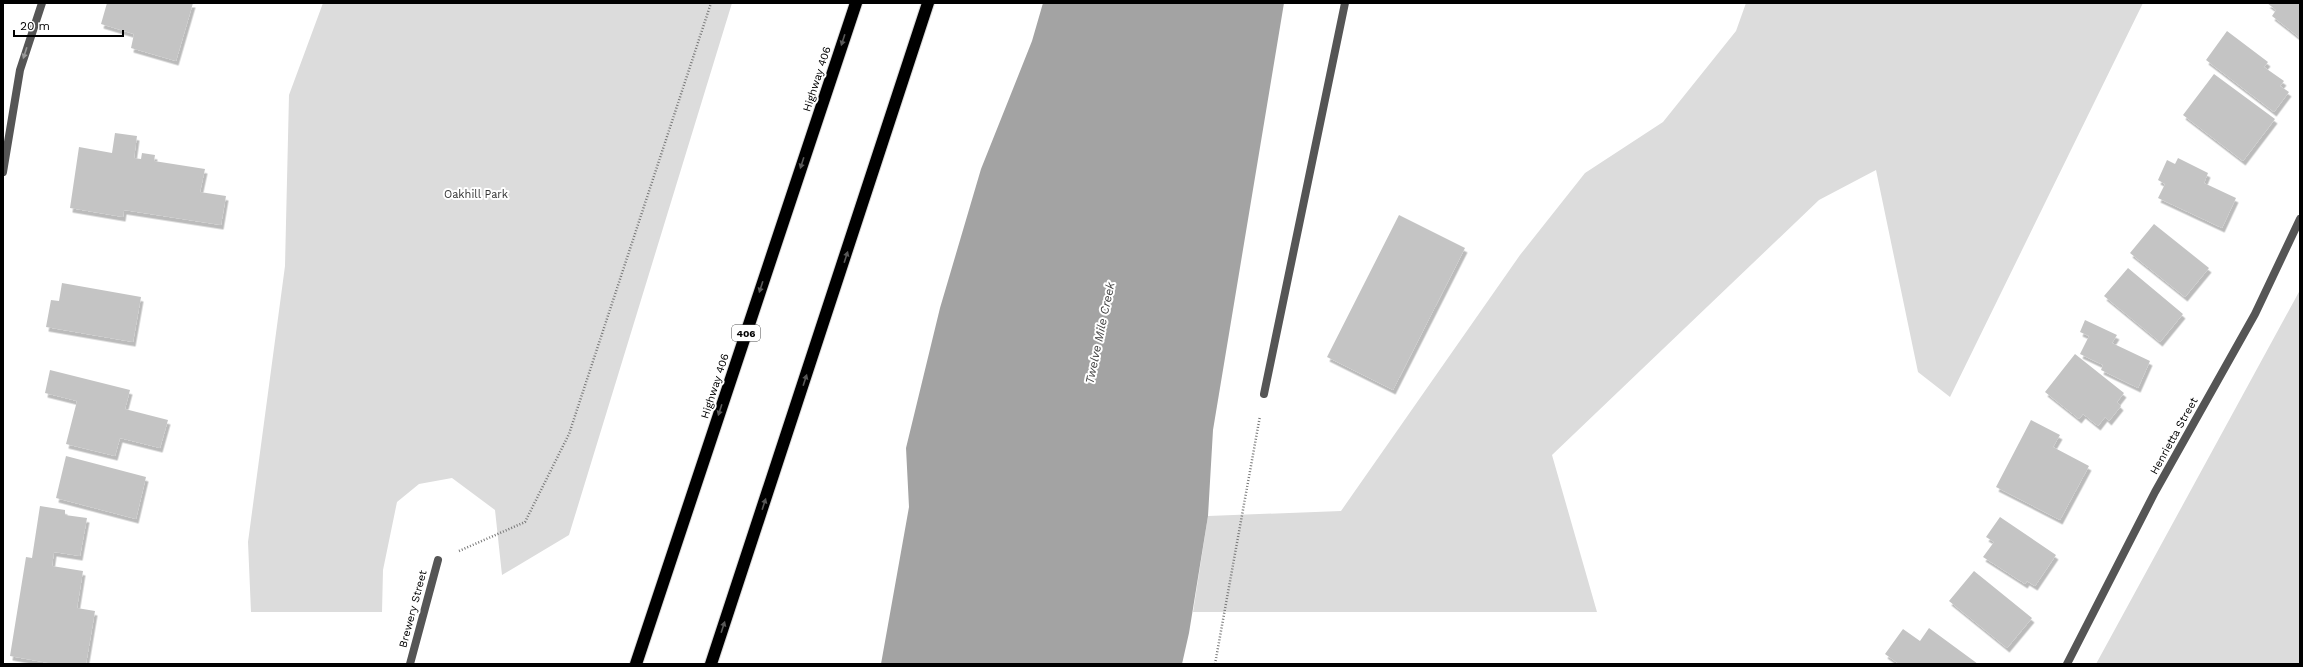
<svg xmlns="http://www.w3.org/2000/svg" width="2303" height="667" font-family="'Work Sans',sans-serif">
  <defs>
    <filter id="shadow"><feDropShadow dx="2.5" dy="4.5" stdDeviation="0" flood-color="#0004"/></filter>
  </defs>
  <rect width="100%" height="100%" fill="#fff"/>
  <path fill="#dcdcdc" d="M323 3H732L569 535 502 575 495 510 452 478 419 484 397 502 383 570 382 612H251L248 542 285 266 289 95Z
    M1746 3H2143L1950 397 1918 372 1876 170 1819 200 1552 455 1597 612H1193L1208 516 1341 511 1520 255 1585 173 1663 122 1736 31Z
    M2300 290V664H2096Z"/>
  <path fill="#a3a3a3" d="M1043 3H1284L1213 430 1208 516 1189 633 1182 664H881L909 507 906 448 940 308 981 169 1032 41Z"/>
  <path fill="#c4c4c4" filter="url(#shadow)" d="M107 3H193L176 61 131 48 134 34 101 24Z
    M2267 3H2300V38L2272 16 2276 10Z
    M2227 31 2268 62 2264 67 2284 81 2280 86 2289 92 2274 112 2206 60Z
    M2214 74 2275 119 2243 161 2183 115Z
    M115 133 137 136 134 158 141 159 142 153 155 155 154 161 205 169 200 192 226 196 221 225 124 210 123 217 70 208 79 147 112 153Z
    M2178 158 2208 173 2204 183 2236 198 2222 228 2158 198 2165 184 2158 180 2167 160 2175 164Z
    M1399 215 1465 248 1393 390 1327 357Z
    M2154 224 2209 268 2185 297 2130 253Z
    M2128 268 2183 314 2160 342 2104 296Z
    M62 283 141 297 133 342 46 327 51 300 59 301Z
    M2085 320 2117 335 2112 343 2150 361 2138 388 2101 370 2103 365 2080 354 2089 336 2080 332Z
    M2075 354 2124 393 2117 402 2121 406 2109 421 2105 417 2098 426 2083 414 2079 419 2045 392Z
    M50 370 130 390 125 409 168 420 160 448 120 438 115 456 66 444 77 401 45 393Z
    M2031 420 2060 435 2053 447 2089 466 2060 520 1996 487Z
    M66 456 146 477 136 519 56 498Z
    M40 506 65 510V515L87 518 80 556 54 552 52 566 83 571 77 608 95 611 86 664H54L10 656 26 557 32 558Z
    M2000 517 2056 555 2035 586 2027 581 2025 584 1983 557 1994 542 1986 537Z
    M1974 571 2032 618 2007 648 1949 601Z
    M1929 628 1978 664H1899L1885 654 1903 629 1920 641Z"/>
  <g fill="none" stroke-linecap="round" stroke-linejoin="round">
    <g stroke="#dbdbdb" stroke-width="14">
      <path id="motorway" d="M636 664 856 3
        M711 664 928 3"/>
    </g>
    <path stroke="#777" stroke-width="2.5" stroke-dasharray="1 2" stroke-linecap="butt" d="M459 551 525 522 569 434 711 3
      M1215 664 1260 416"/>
    <path stroke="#555" stroke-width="8" d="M3 172 20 70 42 3
      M1264 394 1345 3
      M410 664 438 560"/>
    <path stroke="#555" stroke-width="8" d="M2067 664 2155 492 2255 314 2300 219"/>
    <use href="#motorway" stroke="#000" stroke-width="12"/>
  </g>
  <defs><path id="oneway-solid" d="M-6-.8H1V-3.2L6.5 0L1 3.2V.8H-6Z"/></defs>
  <g fill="#595959">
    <use href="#oneway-solid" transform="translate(843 40) rotate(108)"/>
    <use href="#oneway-solid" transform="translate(802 163) rotate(108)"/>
    <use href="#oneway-solid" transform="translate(846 257) rotate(-72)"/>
    <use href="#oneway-solid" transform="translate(761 287) rotate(108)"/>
    <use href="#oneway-solid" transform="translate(805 380) rotate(-72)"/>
    <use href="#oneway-solid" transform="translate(720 410) rotate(108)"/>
    <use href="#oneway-solid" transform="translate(764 504) rotate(-72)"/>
    <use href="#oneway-solid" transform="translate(723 627) rotate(-72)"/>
  </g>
  <use fill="#999" href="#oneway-solid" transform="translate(25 53) rotate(108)"/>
  <g text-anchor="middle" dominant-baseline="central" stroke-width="4" stroke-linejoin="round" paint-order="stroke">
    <rect fill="#fff" stroke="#4c4c4c" stroke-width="1" x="732" y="325" width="28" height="16" rx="3"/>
    <g font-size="10" font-weight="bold" fill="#000">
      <text x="746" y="333">406</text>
    </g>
    <g font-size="11" fill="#000" stroke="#fff">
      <text transform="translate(817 79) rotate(-72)">Highway 406</text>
      <text transform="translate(715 386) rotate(-72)">Highway 406</text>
      <text transform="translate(2174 436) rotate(-61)">Henrietta Street</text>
      <text transform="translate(413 609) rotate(-75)">Brewery Street</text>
    </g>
    <g font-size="11" fill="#333" stroke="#fff">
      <text x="476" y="194">Oakhill Park</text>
    </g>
    <g font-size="12" font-style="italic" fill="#444" stroke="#fff">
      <text transform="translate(1100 333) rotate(-78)">Twelve Mile Creek</text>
    </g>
  </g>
  <rect width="2303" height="667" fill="none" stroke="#000000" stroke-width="8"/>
  <path d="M14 30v6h109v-6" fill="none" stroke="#000000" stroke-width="2"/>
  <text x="20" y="30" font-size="12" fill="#000000" stroke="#ffffff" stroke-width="3" paint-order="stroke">20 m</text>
</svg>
